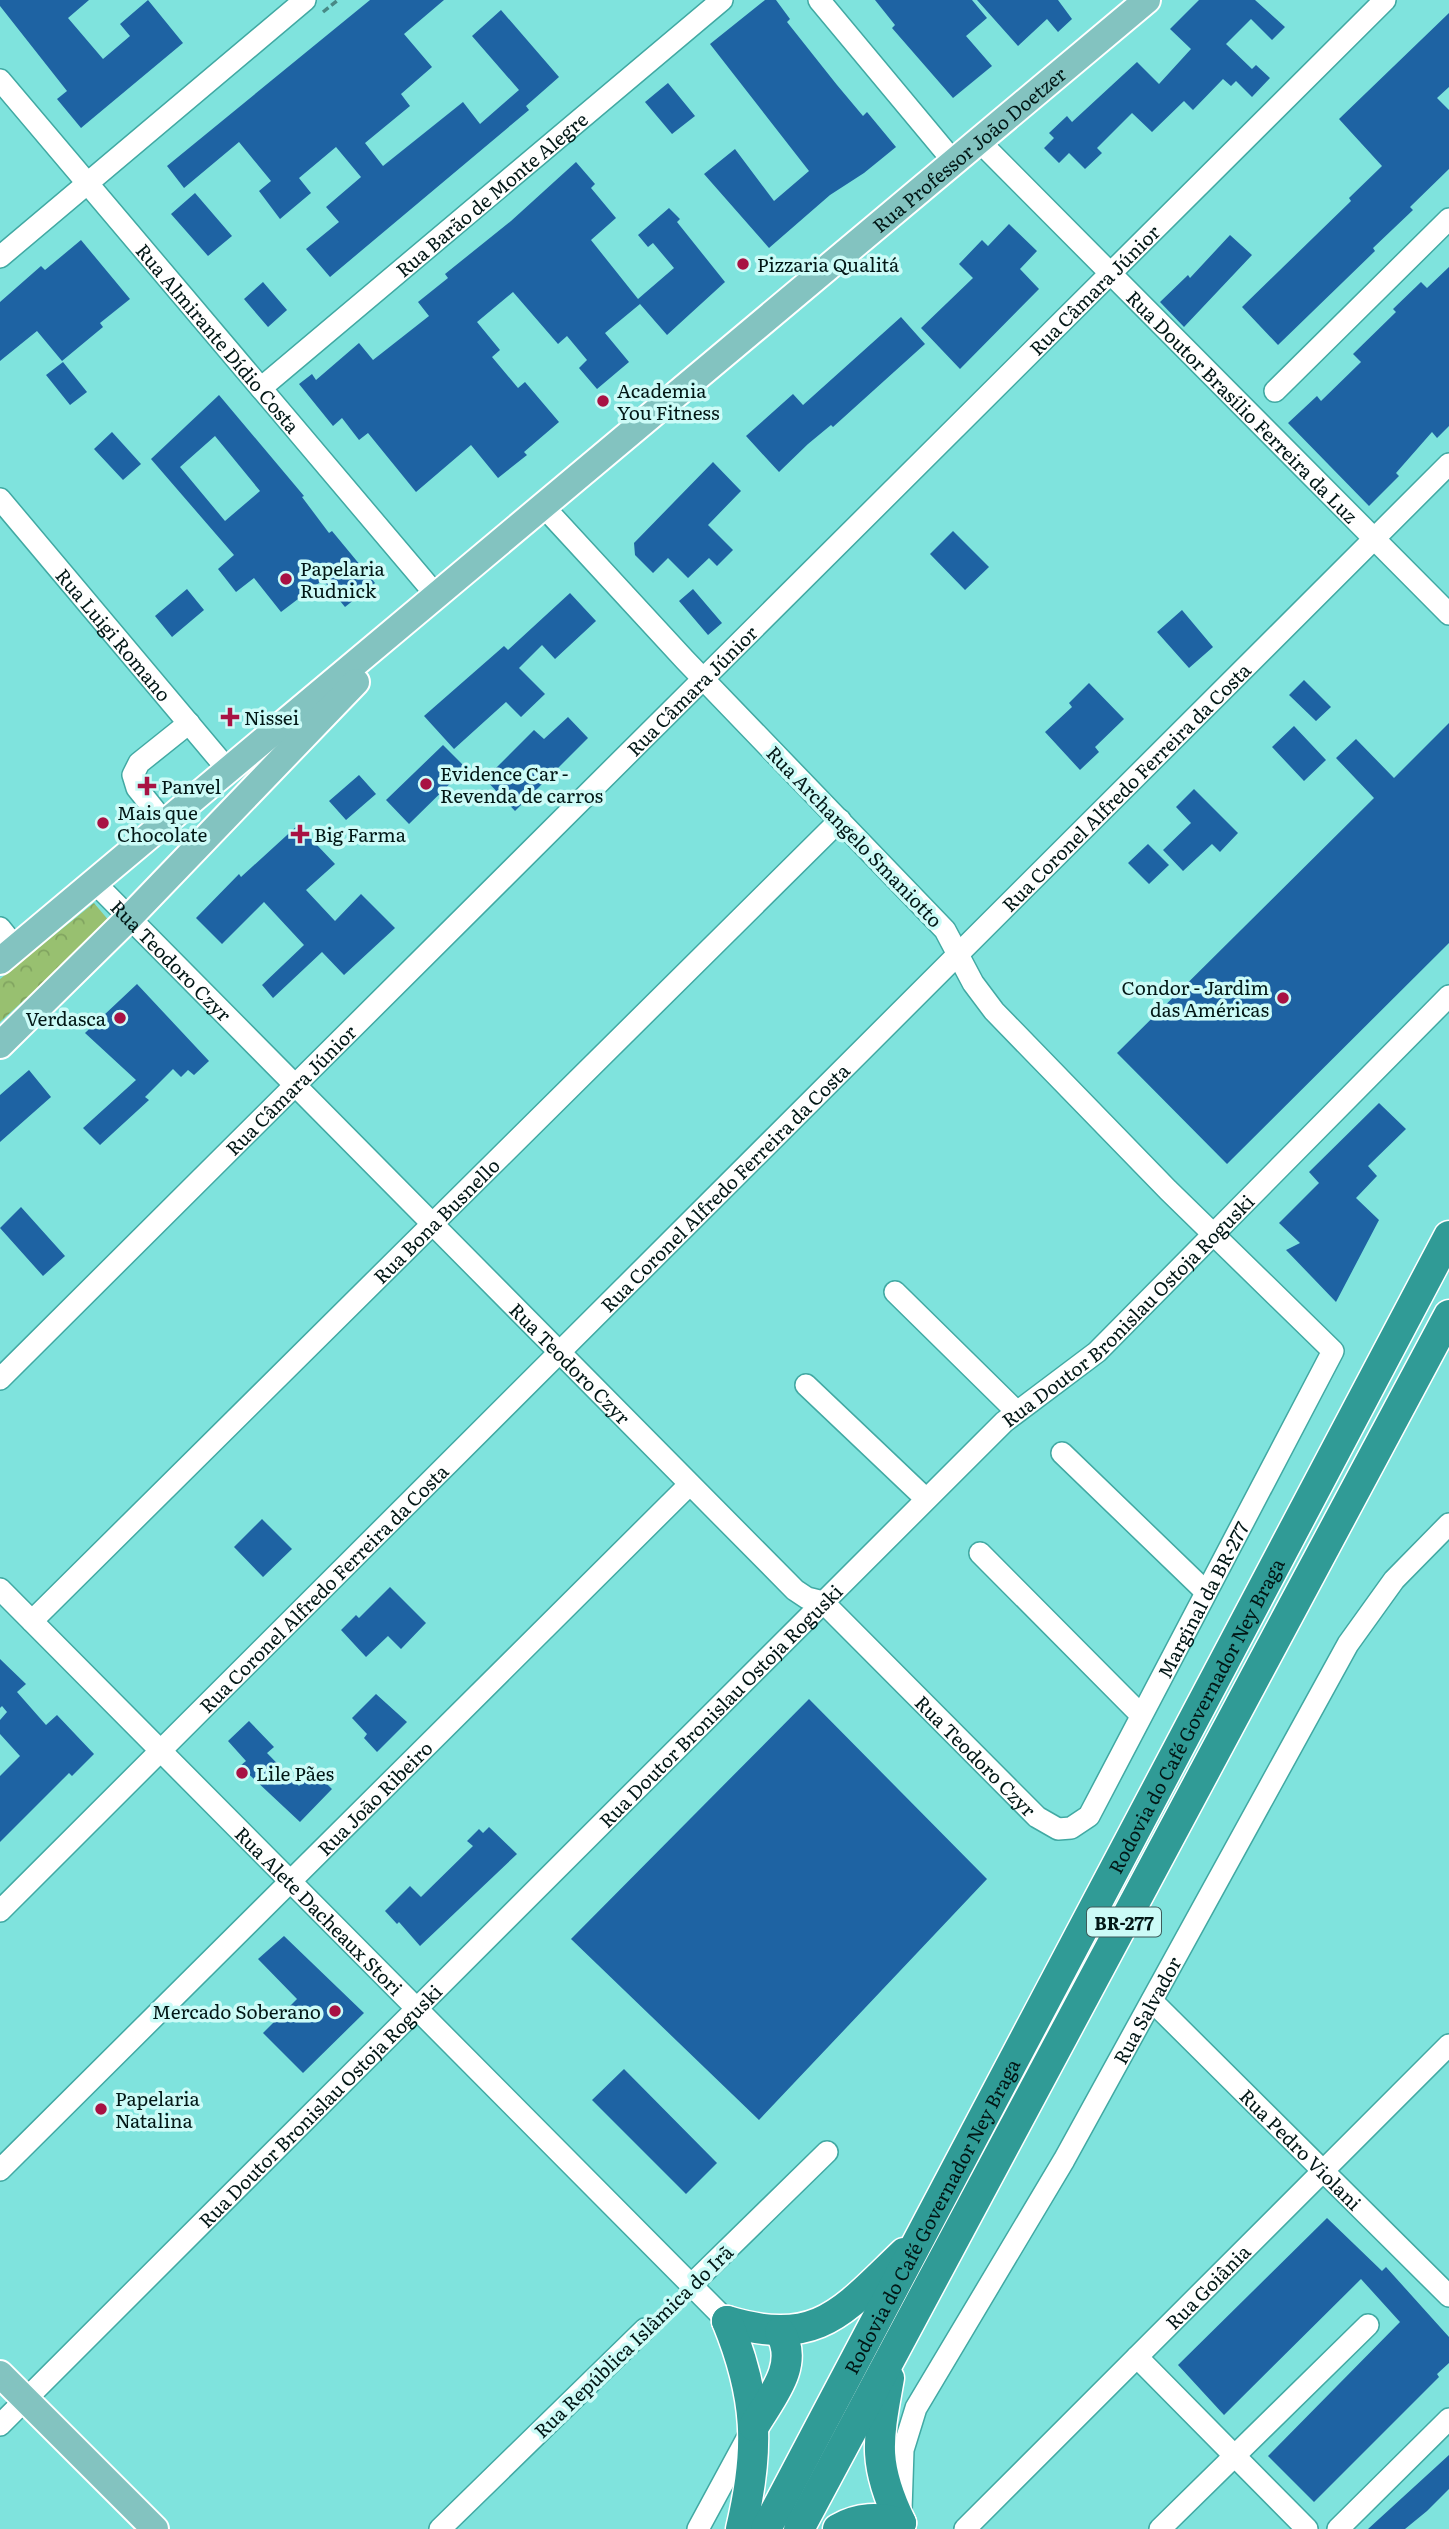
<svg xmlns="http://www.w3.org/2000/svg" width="1449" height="2529" font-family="Literata,serif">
  <defs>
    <pattern id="forest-crowns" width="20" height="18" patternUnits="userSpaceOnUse" patternTransform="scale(1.75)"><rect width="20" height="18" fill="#98c070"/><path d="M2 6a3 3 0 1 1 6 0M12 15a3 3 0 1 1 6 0" fill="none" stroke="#81a460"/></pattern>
  </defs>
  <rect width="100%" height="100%" fill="#7fe3dd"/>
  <path fill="url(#forest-crowns)" d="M94 903 110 922 0 1022V979Z"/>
  <path fill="#1e63a3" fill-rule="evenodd" d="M0 0H89L68 18 103 59 130 36 120 24 148 0 183 43 81 128 57 99 67 91 0 6Z
    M370 0H444L404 34 432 67 401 94 410 106 365 143 383 166 463 102 480 124 519 90 472 36 501 10 559 77 526 106 529 110 330 277 306 249 339 222 326 207 361 177 336 147 299 178 311 193 280 219 259 191 271 181 239 142 184 188 167 166Z
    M765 0H776L790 19 787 22 837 85 863 116 867 112 896 147 864 173 830 195 769 248 704 174 735 149 774 201 809 171 710 44Z
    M875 0H972L987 18 966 36 992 66 953 98 892 28 895 25Z
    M977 0H1058L1072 19 1058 32 1047 19 1018 46Z
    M1199 0H1255L1285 27 1272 40 1251 19 1226 44 1252 69 1256 65 1270 78 1252 97 1236 81 1231 86 1223 79 1193 110 1184 101 1152 132 1132 113 1097 148 1102 153 1085 169 1069 153 1059 163 1044 148 1054 138 1049 133 1067 116 1072 122 1137 62 1159 84 1191 49 1170 29Z
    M1449 13V87L1437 98 1449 110V169L1410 207 1413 210 1373 248 1375 251 1278 345 1242 307 1351 201 1349 198 1382 166 1339 119Z
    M668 83 695 116 672 134 645 102Z
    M576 162 595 184 591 188 616 218 591 240 638 299 674 268 653 243 648 247 638 235 669 208 680 219 677 222 725 282 667 335 640 304 605 333 629 362 597 389 579 368 587 360 567 336 558 344 513 292 477 322 500 350 492 357 518 388 525 382 559 422 524 452 527 455 498 478 471 445 416 492 368 433 359 440 342 418 333 426 299 384 312 374 316 380 359 343 373 360 429 316 418 302 448 278 445 274 511 221Z
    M195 193 232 236 208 256 171 214Z
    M1009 224 1037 251 1020 269 1039 289 960 369 921 328 973 278 959 264 982 240 988 246Z
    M1230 235 1252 255 1184 327 1160 302 1188 275 1190 278Z
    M81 240 130 299 100 323 103 327 62 361 37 331 0 361V302L41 266 45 270Z
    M1449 267V426L1437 438 1432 432 1396 473 1399 476 1369 506 1288 423 1317 396 1321 401 1361 362 1353 354 1396 312 1393 309 1421 282 1427 288Z
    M263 282 287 310 268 327 244 299Z
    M901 317 925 344 833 427 831 425 808 444 779 472 746 436 793 394 803 405Z
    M63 362 87 392 70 405 46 375Z
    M219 395 304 496 302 497 329 533 332 531 375 583 345 607 323 580 281 612 254 578 236 592 218 569 234 555 151 459ZM215 436 260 491 225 521 180 467Z
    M112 432 141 464 123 480 94 449Z
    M713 462 741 491 708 525 733 550 717 566 709 558 688 578 668 558 653 573 635 555 634 543Z
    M953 531 989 567 965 590 930 554Z
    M187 589 204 610 172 637 155 616Z
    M693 589 722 623 708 635 679 601Z
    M570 593 596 621 555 659 542 645 519 668 545 694 521 717 506 702 454 749 424 716 504 646 508 650Z
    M1182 610 1213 647 1189 668 1157 632Z
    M1304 680 1331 707 1316 721 1289 695Z
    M1089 683 1124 719 1095 747 1099 752 1080 770 1045 732 1072 707 1069 703Z
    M568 717 588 738 515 811 485 779 534 730 544 739Z
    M1449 723V943L1227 1164 1117 1053 1374 798 1336 758 1356 739 1394 778Z
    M1294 726 1326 760 1304 781 1272 747Z
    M443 745 466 768 409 824 386 800Z
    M359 775 376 794 346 820 329 801Z
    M1194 789 1238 833 1220 852 1212 844 1183 871 1163 850 1191 823 1176 807Z
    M298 825 335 864 306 890 335 921 361 894 395 928 344 975 322 952 273 998 262 985 304 945 264 902 222 944 196 918 239 874 241 877Z
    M1148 844 1169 865 1149 884 1128 863Z
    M137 984 209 1061 194 1075 188 1070 181 1077 173 1069 145 1097 149 1100 100 1145 83 1128 136 1080 85 1033Z
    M29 1070 51 1097 0 1142V1095Z
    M1379 1103 1406 1129 1368 1166 1377 1176 1356 1198 1379 1220 1336 1302 1286 1250 1300 1243 1279 1223 1319 1183 1309 1172Z
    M21 1207 65 1256 43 1276 0 1228Z
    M262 1519 292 1549 263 1577 234 1547Z
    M390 1587 426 1623 401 1649 388 1636 366 1657 341 1630 356 1615 359 1618Z
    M0 1659 26 1684 17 1692 46 1725 57 1715 94 1754 72 1776 69 1773 0 1842V1776L20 1756 0 1734V1720L7 1712 2 1706 0 1708Z
    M376 1694 407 1722 377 1752 364 1738 367 1734 352 1718Z
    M809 1699 987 1879 759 2120 571 1939Z
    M249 1721 274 1747 267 1753 299 1786 314 1771 332 1789 300 1822 240 1766 246 1761 228 1741Z
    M489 1827 517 1854 420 1946 399 1922 397 1924 385 1911 410 1886 421 1897 473 1846 467 1841 479 1829 483 1833Z
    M284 1936 364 2013 303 2073 263 2033 297 1999 258 1959Z
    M624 2069 717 2163 686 2194 592 2100Z
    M1327 2218 1382 2271 1386 2267 1449 2337V2363L1437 2374 1439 2377 1314 2502 1268 2456 1400 2322 1361 2279 1224 2415 1178 2365Z
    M1449 2455V2489L1427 2511 1405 2529H1368Z"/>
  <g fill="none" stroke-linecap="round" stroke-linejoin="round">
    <g stroke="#41a9a3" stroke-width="24">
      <g id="minor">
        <path d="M819 0 954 162"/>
        <path id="s1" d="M0 80 436 595"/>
        <path id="s2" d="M979 141 1449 614"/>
        <path d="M0 257 305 0"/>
        <path id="s3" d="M261 388 722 0"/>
        <path d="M1275 391 1449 219"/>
        <path id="s4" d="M0 499 228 770"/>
        <path d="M165 823 137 788 133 775 139 763 189 723"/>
        <path id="s5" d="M94 882 795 1590 807 1598 823 1602 1037 1817 1058 1829 1071 1828 1089 1816 1333 1351 1168 1190 994 1011 973 983 945 930 685 660 543 506"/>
        <path d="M0 928 16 948"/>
        <path d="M895 1292 1016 1411"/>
        <path id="s6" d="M0 1379 1385 0"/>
        <path d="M806 1385 926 1499"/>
        <path d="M1062 1453 1206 1592"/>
        <path d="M980 1553 1141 1715"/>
        <path id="s7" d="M0 1589 727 2321"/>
        <path id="s8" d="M32 1621 840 820"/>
        <path id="s9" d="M0 1911 1449 464"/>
        <path id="s10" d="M1152 2001 1449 2296"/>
        <path id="s11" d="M0 2170 689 1485"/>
        <path d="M691 2285 827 2152"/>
        <path d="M1137 2357 1307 2529"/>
        <path id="s12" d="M0 2425 1004 1422 1097 1352 1449 996"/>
        <path id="s13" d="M901 2510 903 2450 916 2408 1064 2160 1348 1644 1394 1580 1449 1524"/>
        <path d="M440 2529 645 2329"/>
        <path d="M698 2529 750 2433"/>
        <path id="s14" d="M965 2529 1449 2045"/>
        <path d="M1160 2529 1368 2325"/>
        <path d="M1338 2529 1449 2419"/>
      </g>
    </g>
    <g stroke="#fff" stroke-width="30">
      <g id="major">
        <path id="s15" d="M0 961 1147 0"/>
        <path d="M0 1045 129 918 356 682"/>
        <path d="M0 2374 155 2529"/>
      </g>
    </g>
    <g stroke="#fff" stroke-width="33">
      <g id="highway">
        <path d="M727 2321C818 2348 842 2312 904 2253"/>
        <path d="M727 2321C758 2397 760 2449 741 2529"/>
        <path d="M889 2378C878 2440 872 2463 901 2523"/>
        <path d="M754 2426C771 2397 800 2365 780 2332"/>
        <path id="s16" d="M766 2529 1449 1236"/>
        <path d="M799 2529 1449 1315"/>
        <path d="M838 2529C859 2517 878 2517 901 2523"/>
      </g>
    </g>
    <path stroke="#488986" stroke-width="3.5" stroke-dasharray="7 3.5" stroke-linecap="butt" d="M323 12 338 0
      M659 2315 676 2299"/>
    <use href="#minor" stroke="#fff" stroke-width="21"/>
    <use href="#major" stroke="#83c3c0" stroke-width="26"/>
    <use href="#highway" stroke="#309b96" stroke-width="30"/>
  </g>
  <g fill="#a81243" stroke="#ccfbf7" stroke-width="2.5">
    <circle cx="743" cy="264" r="7"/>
    <circle cx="603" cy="401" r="7"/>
    <circle cx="286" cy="579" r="7"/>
    <path d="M226.5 706.5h7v7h7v7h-7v7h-7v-7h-7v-7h7z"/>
    <circle cx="426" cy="784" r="7"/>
    <path d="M143.5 775.5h7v7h7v7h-7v7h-7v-7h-7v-7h7z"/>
    <circle cx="103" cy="823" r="7"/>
    <path d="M296.5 823.5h7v7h7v7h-7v7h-7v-7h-7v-7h7z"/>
    <circle cx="1283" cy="998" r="7"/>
    <circle cx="120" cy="1018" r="7"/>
    <circle cx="242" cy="1773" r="7"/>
    <circle cx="335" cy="2011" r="7"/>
    <circle cx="101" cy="2109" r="7"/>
  </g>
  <g text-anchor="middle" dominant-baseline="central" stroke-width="7" stroke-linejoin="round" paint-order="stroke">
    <rect fill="#ccfbf7" stroke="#3f5b5a" stroke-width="2" x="1087" y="1907.5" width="74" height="29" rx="5"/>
    <g font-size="18" font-weight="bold" fill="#021716">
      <text x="1124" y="1922">BR-277</text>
    </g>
    <g font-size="19" fill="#021716" stroke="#ccfbf7">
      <text stroke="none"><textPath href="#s15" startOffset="1264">Rua Professor João Doetzer</textPath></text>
      <text stroke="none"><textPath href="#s3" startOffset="301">Rua Barão de Monte Alegre</textPath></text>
      <text stroke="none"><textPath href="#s6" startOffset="1544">Rua Câmara Júnior</textPath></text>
      <text stroke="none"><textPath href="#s1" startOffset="338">Rua Almirante Dídio Costa</textPath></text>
      <text stroke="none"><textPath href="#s2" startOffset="374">Rua Doutor Brasílio Ferreira da Luz</textPath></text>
      <text stroke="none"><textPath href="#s4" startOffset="177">Rua Luigi Romano</textPath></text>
      <text stroke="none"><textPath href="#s6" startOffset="976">Rua Câmara Júnior</textPath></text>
      <text stroke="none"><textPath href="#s9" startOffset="1591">Rua Coronel Alfredo Ferreira da Costa</textPath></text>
      <text transform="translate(855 836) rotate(46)">Rua Archangelo Smaniotto</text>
      <text stroke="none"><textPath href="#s5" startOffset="110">Rua Teodoro Czyr</textPath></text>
      <text stroke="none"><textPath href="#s6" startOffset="410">Rua Câmara Júnior</textPath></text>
      <text stroke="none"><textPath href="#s9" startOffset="1024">Rua Coronel Alfredo Ferreira da Costa</textPath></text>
      <text stroke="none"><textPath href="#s8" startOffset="569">Rua Bona Busnello</textPath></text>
      <text stroke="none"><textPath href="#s12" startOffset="1586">Rua Doutor Bronislau Ostoja Roguski</textPath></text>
      <text stroke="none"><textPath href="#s5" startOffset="677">Rua Teodoro Czyr</textPath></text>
      <text stroke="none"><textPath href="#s9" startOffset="457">Rua Coronel Alfredo Ferreira da Costa</textPath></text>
      <text stroke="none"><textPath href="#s5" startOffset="1634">Marginal da BR-277</textPath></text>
      <text stroke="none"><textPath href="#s12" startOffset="1018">Rua Doutor Bronislau Ostoja Roguski</textPath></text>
      <text stroke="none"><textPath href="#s16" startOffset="920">Rodovia do Café Governador Ney Braga</textPath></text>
      <text stroke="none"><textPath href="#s5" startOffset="1244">Rua Teodoro Czyr</textPath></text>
      <text stroke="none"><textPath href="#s11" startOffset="528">Rua João Ribeiro</textPath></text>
      <text stroke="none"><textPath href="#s7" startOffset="453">Rua Alete Dacheaux Stori</textPath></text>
      <text stroke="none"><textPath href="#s13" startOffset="564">Rua Salvador</textPath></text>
      <text stroke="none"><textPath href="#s12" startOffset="452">Rua Doutor Bronislau Ostoja Roguski</textPath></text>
      <text stroke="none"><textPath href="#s10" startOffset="210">Rua Pedro Violani</textPath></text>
      <text stroke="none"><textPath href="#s16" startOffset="354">Rodovia do Café Governador Ney Braga</textPath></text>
      <text stroke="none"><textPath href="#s14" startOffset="343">Rua Goiânia</textPath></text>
      <text transform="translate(633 2341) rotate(-44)">Rua República Islâmica do Irã</text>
    </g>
    <g font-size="19" fill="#021716" stroke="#ccfbf7" text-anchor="start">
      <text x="757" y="264">Pizzaria Qualitá</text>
      <text x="617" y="390">Academia<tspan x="617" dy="22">You Fitness</tspan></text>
      <text x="300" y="568">Papelaria<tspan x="300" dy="22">Rudnick</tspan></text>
      <text x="244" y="717">Nissei</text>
      <text x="440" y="773">Evidence Car -<tspan x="440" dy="22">Revenda de carros</tspan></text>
      <text x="161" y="786">Panvel</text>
      <text x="117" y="812">Mais que<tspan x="117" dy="22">Chocolate</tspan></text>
      <text x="314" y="834">Big Farma</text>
      <text x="1269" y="987" text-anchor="end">Condor - Jardim<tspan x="1269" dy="22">das Américas</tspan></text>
      <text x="106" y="1018" text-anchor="end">Verdasca</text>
      <text x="256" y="1773">Lile Pães</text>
      <text x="321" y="2011" text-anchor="end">Mercado Soberano</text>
      <text x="115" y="2098">Papelaria<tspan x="115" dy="22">Natalina</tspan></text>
    </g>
  </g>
</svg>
